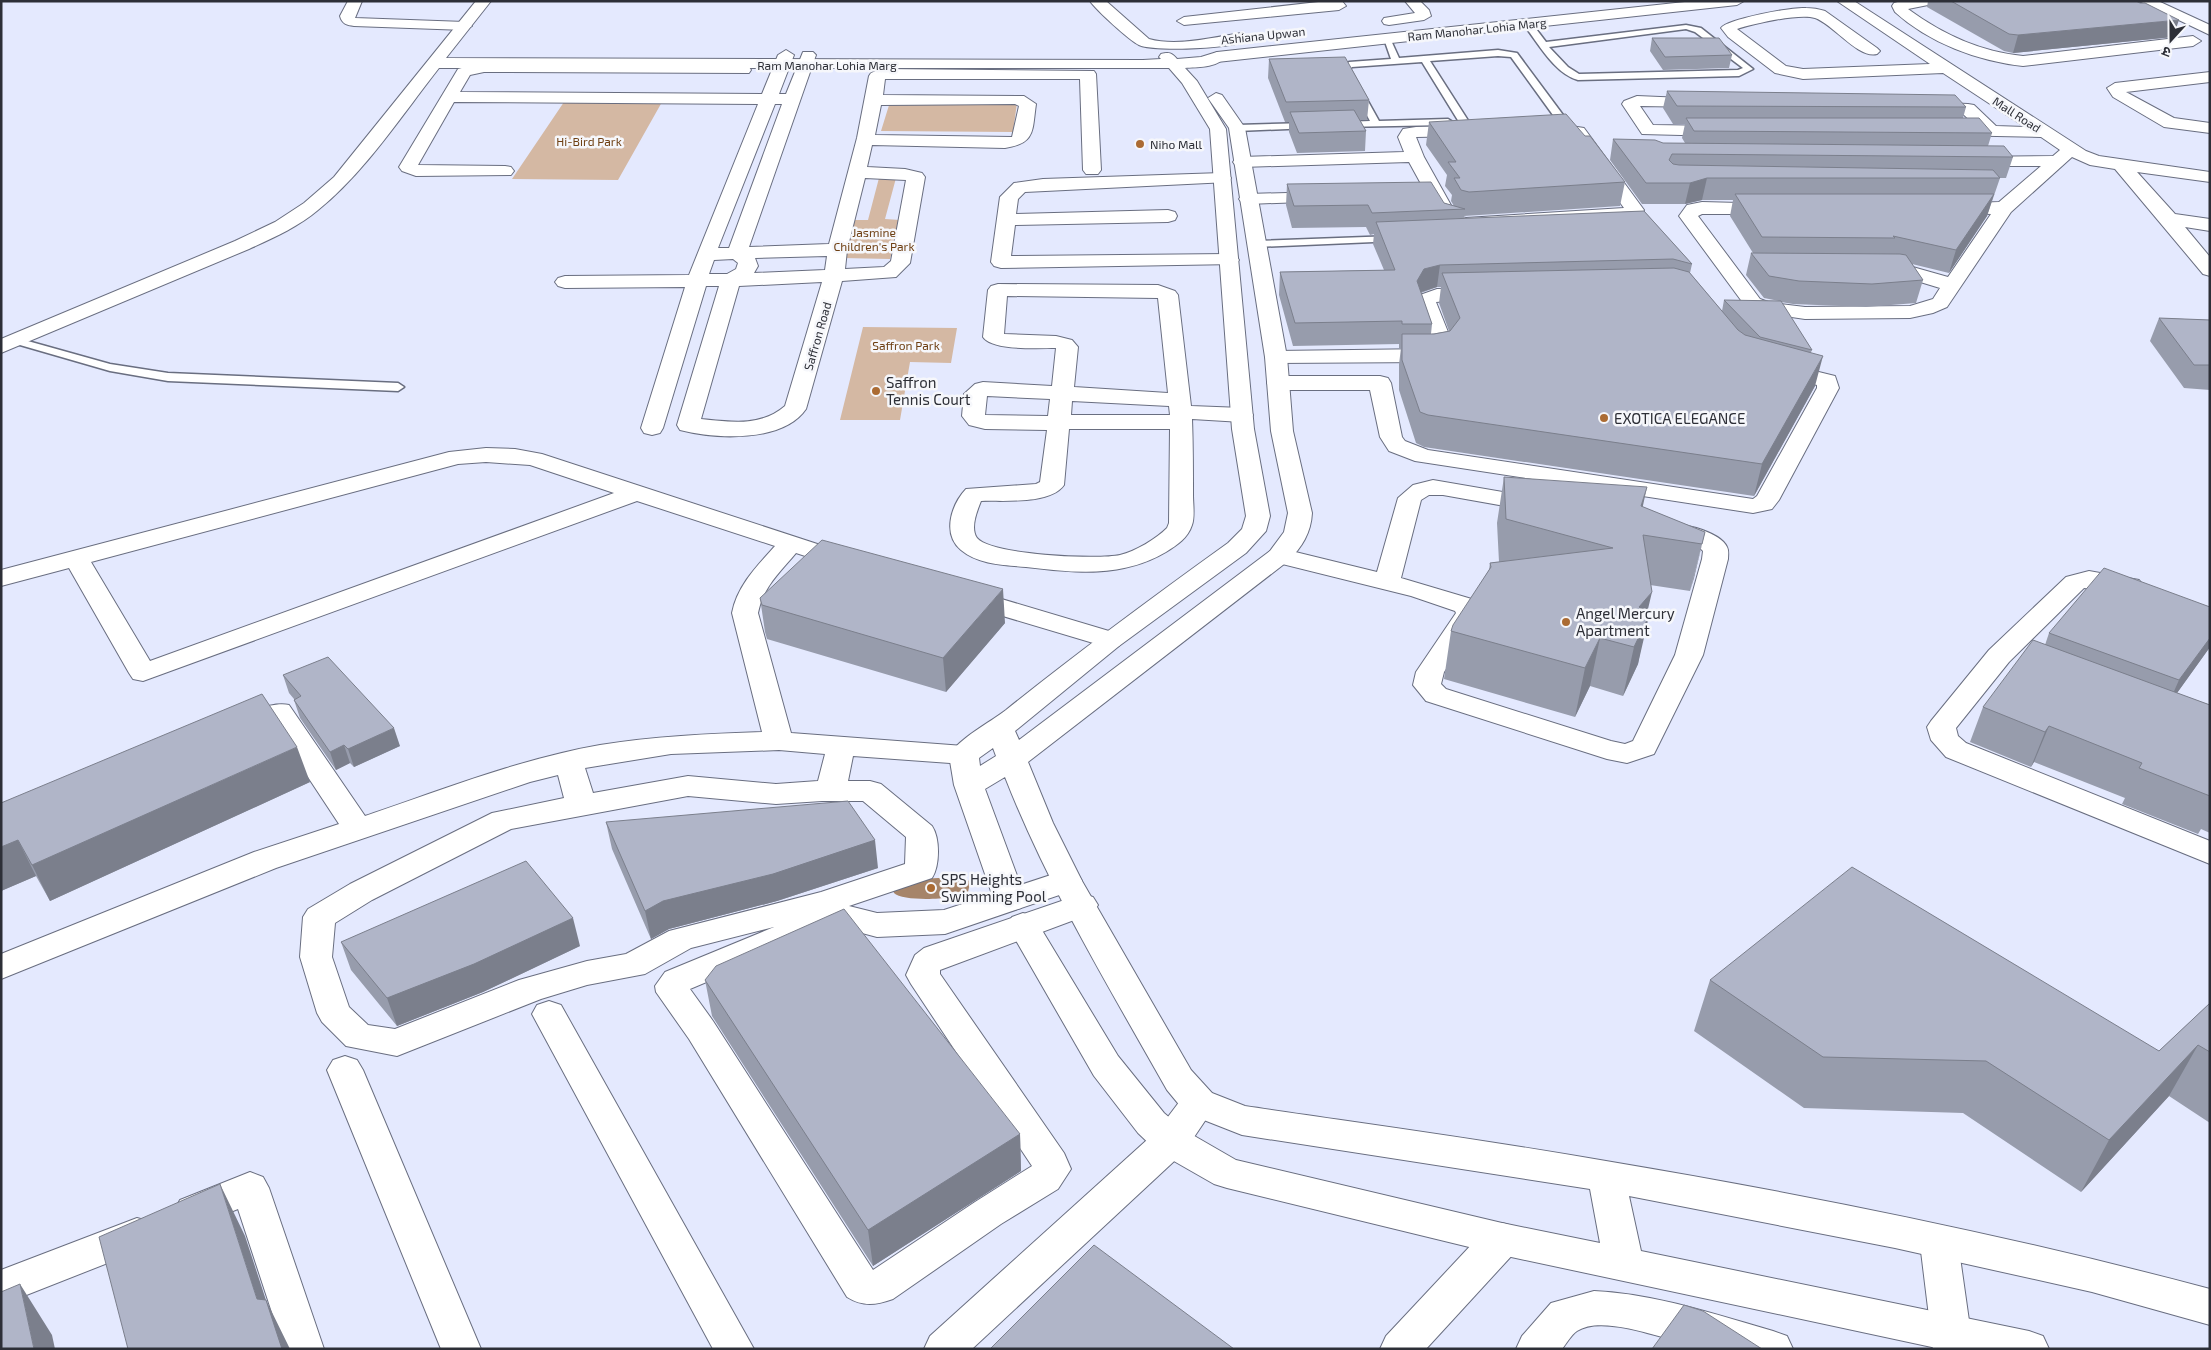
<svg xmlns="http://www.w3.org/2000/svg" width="2211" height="1350" font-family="'Exo 2','Noto Sans Devanagari',sans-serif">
  <rect width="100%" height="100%" fill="#e4e9fe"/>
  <path fill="#d4b8a3" d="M564 102H662L618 180 512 179Z
    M890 102 1017 103 1013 132 881 131Z
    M879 178H896L885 219 900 220 890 259 842 258 854 220H868Z
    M863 327 957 328 951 363 910 362 900 420H840Z"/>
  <path fill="#a68469" d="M957 877 968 880 970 883 968 892C957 900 903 902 894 893L892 888 901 880Z"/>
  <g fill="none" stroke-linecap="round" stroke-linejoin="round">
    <g stroke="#696e80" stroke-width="3">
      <path id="lane" d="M1524 21H1530L1546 42 1686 25 1701 28 1753 69 1739 76 1578 80C1554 73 1539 44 1524 25ZM1686 29 1695 32 1743 68 1738 70 1579 74 1568 67 1549 47Z
        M1383 36H1389L1399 58 1498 50 1517 53 1563 115 1558 122 1541 123V119L1552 118 1553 115 1511 57 1498 56 1430 61 1469 122 1464 125 1459 122 1422 62 1352 67 1350 69 1379 121 1448 119 1453 122 1448 125 1341 127V123L1344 122 1370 121 1342 69 1349 62 1391 59Z
        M1308 123 1313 126 1311 128 1237 131 1232 128 1237 125Z
        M1393 236 1397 237V241L1256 247 1251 244 1256 241Z
        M17 338 110 364 168 373 398 383 404 387 398 391 168 381 110 371 13 343 11 341Z"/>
    </g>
    <g stroke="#696e80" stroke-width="2">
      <path id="street" d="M348 1H362L355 18 465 22 472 26 465 30 354 26C347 25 342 24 340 16Z
        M1090 1H1106L1149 39C1178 47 1213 37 1242 33L1250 38C1242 49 1153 52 1139 45 1130 41 1096 10 1090 1Z
        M1327 1H1342L1346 6 1339 10 1184 25 1177 21 1184 17Z
        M1405 1H1420L1429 10 1431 16 1424 20 1389 25 1384 24 1382 21 1384 18 1415 13Z
        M1694 1H1744L1737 5 1217 62 1209 57 1217 52Z
        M1837 1H1854L2086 151 2099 156 2210 172V182L2137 172 2175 214 2210 219V231L2185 227 2210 257V276L2203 274 2115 169 2090 165 2072 157 2011 212 1947 307 1933 313 1910 318 1805 319 1759 312 1746 307 1679 216 1687 205 1702 202 1777 204 1779 208 1777 212 1770 214H1702L1698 216 1760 299 1771 303 1805 307 1910 306 1933 299 1940 288 1894 274 1877 272 1874 268 1877 264 1895 262 1948 277 1991 214 1946 212 1944 208 1946 204 1999 202 2041 166H1974L1968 165 1965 161 1968 157 2053 156 2060 150 2041 137 1947 135 1944 131 1947 127 1976 126 1963 114 1923 110 1921 106 1923 102 1968 104 1974 105 1996 126 2025 127 1943 73 1803 79 1775 73 1728 37 1721 28C1728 19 1792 7 1806 8 1812 8 1819 9 1825 11L1877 48 1880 51 1877 54C1858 59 1833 24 1815 18 1799 13 1753 24 1737 29L1786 66 1803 69 1930 64Z
        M1901 1H1935L1933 4 1908 9C1942 34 1981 52 2023 56L2193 36 2201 41 2193 46 2023 66C1978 61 1929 43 1895 12L1892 6 1894 3Z
        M2139 1H2158L2210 25V35Z
        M786 50 794 55 779 94H786L803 52H813L816 55 749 247 829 244 857 138 869 76 871 73 881 69 1094 71 1096 74 1101 170 1098 174H1086L1083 170 1080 79H885L883 95 1024 96 1036 104C1032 131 1036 143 1005 148L872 145 867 167 905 169 922 173 925 177 910 263 896 277 842 281 806 409C783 443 715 439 680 430L677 425 719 286H706L663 428 660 433 652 435 644 433 641 428 685 287 565 288 558 286 555 282 558 278 565 276 689 275 758 104 454 102 418 165 505 166 511 167 514 171 511 175 416 176 402 171 399 167 458 69 484 62 743 65 749 67 751 70 749 73 484 72 470 75 460 92 762 94 778 55ZM775 104H782L729 248H718ZM1015 104 1019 106 1012 137 875 135 881 105ZM865 178 906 180 891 261 884 267 845 269 847 250ZM827 256 825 270 754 273 758 266 755 258ZM733 259 738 263 736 269 727 274H709L714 260ZM822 282 785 406C761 427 730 422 701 419L739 286Z
        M2210 72V82L2126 92 2174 118 2210 123V133L2164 127 2113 97 2107 88 2115 83Z
        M1637 96 1707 99 1709 102 1707 105 1701 107 1640 106 1653 125 1720 126 1726 127 1729 131 1726 135 1720 136 1642 134 1622 104 1624 101Z
        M1558 124 1584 128 1644 210 1642 214 1625 220 1466 230 1443 224 1409 162 1242 167 1236 166 1233 162 1236 158 1242 157 1404 152 1398 137 1403 129 1416 127ZM1558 134 1572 136 1624 208 1466 218 1457 216 1424 157 1416 137Z
        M1222 173 1228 174 1231 178 1228 182 1025 192 1018 199 1016 214 1168 210 1175 212 1177 216 1175 220 1168 222 1015 225 1011 256 1229 254 1236 256 1239 260 1236 264 1001 268 994 266 991 262 1000 197 1014 183 1043 179Z
        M1323 192 1329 193 1332 197 1329 201 1248 204 1242 203 1239 199 1242 195 1248 194Z
        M998 284 1158 285 1175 291 1178 295 1191 406 1242 408 1250 410 1253 415 1250 420 1242 422 1192 419C1193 445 1193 470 1193 495 1193 504 1195 517 1192 525 1188 538 1177 545 1166 552 1122 578 1075 573 1026 567 1005 565 979 565 961 550 942 534 951 505 966 489L1036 484 1040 482 1047 430 985 429 969 425 962 416 964 394 975 384 983 382 1052 386 1056 348C1039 348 992 351 983 337L988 290 991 286ZM1007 296 1158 298 1168 393 1074 387 1078 347 1072 340 1056 336 1004 334ZM987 396 1050 399 1048 416 985 415ZM1072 401 1169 406 1170 415H1071ZM1069 429H1170L1169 523 1167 528C1156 539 1136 551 1120 555 1098 560 991 555 977 538 970 528 977 511 981 501 1003 500 1050 505 1064 485Z
        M1478 288 1485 290 1488 294 1485 298 1436 302 1454 347 1446 359 1430 362 1276 363 1268 362 1265 357 1268 352 1276 351 1430 349 1432 347 1416 303 1420 295 1437 289Z
        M1782 363 1835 376 1839 388 1779 500 1772 509 1753 513 1415 461 1389 451 1380 437 1370 390H1278L1270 388 1267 383 1270 378 1278 376H1380L1388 378 1391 383 1402 437 1405 441 1428 450 1753 499 1757 496 1817 388V385L1774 374 1771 369 1774 364Z
        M486 448 515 449 542 454 854 556 858 561 854 566 845 569 796 553C780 572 763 587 758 613L791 733 964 746 974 748 979 755 974 762 964 764 853 756 848 781H870L881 784 932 826C940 838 940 865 932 878L849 906 877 913 944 910 1066 870 1077 873 1082 881 1077 889 945 934 877 937 847 929 834 928 690 989 713 1021 873 1270 975 1202 1032 1166 911 984 906 975 915 955 924 948 1082 894 1093 897 1098 905 1093 913 940 970V974L1064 1153 1071 1169 1058 1189 1001 1224 893 1299C876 1305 863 1307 847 1297L689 1039 656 992 655 986 665 972 774 927 691 948 645 974 587 985 541 999 397 1056 346 1046 322 1022 317 1013 300 957 303 917 308 909 350 884 492 813 564 798 558 775 530 782 276 868 1 979V954L254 852 339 824 273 724 241 736 231 733 227 727C235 714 274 701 289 705L365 816C442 790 520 759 600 745 654 736 708 734 762 732L732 613C737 586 757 566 775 546L637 501 143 681 133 679 129 673 69 568 1 586V570L449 452ZM486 462 530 465 614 493 150 661 91 562 458 464ZM779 750 825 754 818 781 776 784 688 776 593 793 585 768 671 754ZM688 796 776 804 822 801H863L906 837 905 864 821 892 669 931 626 954 587 961 519 980 395 1029 368 1025 349 1007 332 957 335 923 372 900 511 829Z
        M1433 480 1538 498 1547 500 1550 505 1547 510 1538 512 1443 495H1429L1421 500 1401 578 1475 600 1482 613 1444 672 1441 684 1446 689 1611 741 1625 744 1633 741 1675 655 1702 559 1703 551 1696 544 1659 534 1656 529 1659 524C1675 520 1720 531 1727 547 1729 551 1728 555 1728 559L1703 655 1654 754 1627 763 1607 759 1426 701 1413 685 1416 672 1456 613 1455 611 1411 596 1270 561 1266 556 1270 551 1279 548 1377 572 1398 498 1413 485Z
        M2089 571 2139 580 2143 585 2139 590 2130 593 2084 588 2009 662 1956 728 1958 736 1966 743 2210 841V864L1946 757 1931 740 1927 727 1931 721 1989 650 2066 577Z
        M968 589 1119 634 1123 640 1119 646 1110 648 959 603 955 597 959 591Z
        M549 1001 561 1005 754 1349H713L532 1014 537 1005Z
        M345 1056 357 1060 363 1070 481 1349H441L327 1070 333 1060Z
        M1199 1089 1212 1093 1217 1103 1184 1152 972 1349H924L930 1336 1158 1130 1186 1093Z
        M250 1172 263 1177 269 1188 324 1349H284L238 1209 193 1227 180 1222 174 1211 180 1200Z
        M137 1218 151 1222 156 1234 151 1246 1 1305V1270Z
        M1502 1223 1516 1227 1521 1239 1516 1251 1426 1349H1380L1386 1336 1488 1227Z
        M1939 1226 1953 1231 1958 1243 1973 1349H1933L1920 1243 1925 1231Z
        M1594 1291C1656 1294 1714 1314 1773 1331L1787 1336 1793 1349C1766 1349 1736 1350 1708 1349 1678 1345 1605 1312 1577 1331 1571 1335 1566 1344 1562 1349H1516L1522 1336 1551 1303Z"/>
    </g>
    <g stroke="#696e80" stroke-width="2">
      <path id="secondary" d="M476 1H491L446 58 1143 60 1161 59 1159 57 1161 54C1169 52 1172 53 1177 59L1201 57 1217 52 1225 57C1217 68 1197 67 1185 68L1197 81 1226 129 1254 429 1270 516 1266 531 1246 553 1119 646 1015 731 1019 740 1270 551 1284 532 1288 513 1271 431 1265 357 1229 128 1208 98 1216 93 1222 95 1245 128 1287 357 1293 431 1312 513C1311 533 1302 547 1288 561L1028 762 1053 823 1082 881 1191 1070 1212 1093 1245 1106C1365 1124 1486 1140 1606 1161 1809 1195 2011 1236 2210 1289V1325L2092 1292 1895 1248 1629 1196 1641 1251 2029 1331 2043 1336 2049 1349H1941L1502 1255 1227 1188 1214 1184 1158 1152 1138 1133 1094 1076 1007 925 1012 917 1023 913 1034 917 1118 1056 1164 1113 1184 1130 1236 1160 1502 1223 1600 1243 1590 1189 1242 1135 1186 1113 1167 1090C1109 987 1048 887 1005 777L985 789 1026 900 1021 908 1010 911 999 908 994 900 954 785 949 755C960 738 989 723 1006 710 1078 652 1153 597 1228 543L1242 529 1246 516 1232 429 1210 129 1182 83 1169 68H439C402 115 365 172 318 210 298 227 273 238 249 249L1 353V339L235 241 275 222 304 203 334 177ZM993 748 996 756 980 766 979 758Z"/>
    </g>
    <use href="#lane" fill="#fff" fill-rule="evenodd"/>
    <use href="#street" fill="#fff" fill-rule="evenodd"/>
    <use href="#secondary" fill="#fff" fill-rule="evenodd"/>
  </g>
  <path fill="#979cac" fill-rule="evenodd" d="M1928 1H2136L2173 37 2013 53 2004 51 1927 7Z
    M1652 38 1732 55 1729 68 1663 70 1650 51Z
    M1269 59 1369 100 1367 120H1360L1366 131 1365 151 1297 153 1289 132V122H1285L1268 78Z
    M1667 91 1966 107 1963 118 1992 133 1988 146 2013 157 2006 178H1999H2000L1987 216 1949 273 1912 264 1923 280 1916 303 1866 307 1793 304 1781 302 1812 350 1811 352 1815 386 1754 496 1424 447 1416 443 1399 390V364L1401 348H1399V344L1293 346 1279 295 1280 272 1384 270 1373 244 1374 234 1370 235 1366 227 1292 228 1286 205 1287 184 1444 203 1454 206 1451 201 1452 195 1445 186 1447 175 1426 145 1429 122 1625 182 1620 206 1464 216V219L1644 211 1692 264 1690 273 1722 311 1724 300 1779 301 1764 298 1746 275 1751 253H1753L1730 216 1733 200H1702L1685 204H1642L1610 160 1613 139 1663 143H1685L1682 138 1685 124H1673L1663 108ZM1437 287H1441L1439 303 1449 331 1431 334 1432 324 1421 293Z
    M2159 318 2210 320V390L2184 388 2150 341Z
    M1504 477 1643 507 1705 532 1690 591 1650 585 1647 614 1638 664 1623 696 1590 686 1575 717 1444 679 1451 631 1489 570 1490 563 1499 562 1497 523Z
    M760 598 1005 623 946 692 767 639 765 632Z
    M2210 607V647L2177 693 2210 705V833L2201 829 2198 834 2122 804 2125 798 2034 762 2031 767 1970 742 1983 707 2045 645 2049 633Z
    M283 675 400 746 354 767 350 763 336 770 300 718 294 700V699L289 693Z
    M310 782 50 901 36 876 1 891V803Z
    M606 822 878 868 777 901 669 929 651 939 612 849Z
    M341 942 580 946 483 992 397 1026 351 970Z
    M705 980 1020 1134 1021 1171 873 1266 712 1016Z
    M1710 980 2159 1051 2210 1003V1123L2169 1096 2081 1192 1963 1113 1804 1108 1694 1031Z"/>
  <path fill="#7b7f8c" d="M2179 20 2173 37 2013 53 2018 35Z
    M1707 178 1702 200 1685 204 1690 183Z
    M1994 194 1987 216 1949 273 1956 250Z
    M1440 265 1437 287 1421 292 1414 304 1417 281 1424 269Z
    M1823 356 1815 386 1754 496 1762 464Z
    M1647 487 1637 533 1641 506Z
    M1705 532 1694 578 1690 591 1702 544Z
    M1003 589 1005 623 946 692 943 658Z
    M1652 592 1644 626 1649 616 1638 664 1623 696 1634 647 1639 607Z
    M1600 638 1590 686 1575 717 1585 668Z
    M2210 638V647L2167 707 2179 680Z
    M2049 726 2034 762 2031 767 2045 732Z
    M394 728 400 746 354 767 348 749Z
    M344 745 350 763 336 770 330 752Z
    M297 747 310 782 50 901 32 865Z
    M18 840 36 876 1 891V847Z
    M875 840 878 868 777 901 669 929 651 939 645 911 663 901Z
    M573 918 580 946 483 992 397 1026 387 998Z
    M2198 1045 2169 1096 2081 1192 2109 1140Z
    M1020 1134 1021 1171 873 1266 868 1230Z
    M220 1184 245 1236 282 1349 257 1299Z
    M20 1284 52 1335 55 1349H34Z
    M266 1300 290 1349H282Z"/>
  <path fill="#b0b5c8" stroke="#7b7f8c" d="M1951 1H2136L2140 3H2145L2179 20 2018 35 2009 34Z
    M1652 38H1719L1732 55 1665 57Z
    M1345 57 1369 100 1286 102 1269 59Z
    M1667 91 1955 95 1966 107 1677 106Z
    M1354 110 1366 131 1299 133 1290 112Z
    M1566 114 1585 136H1590L1625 182 1469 192 1461 190 1454 178H1460L1448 162H1456L1429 122Z
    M1686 118H1979L1992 133 1694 131Z
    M1613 139 1655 140 1663 143 2004 146 2013 157 1672 154 1669 160 1673 164 1679 165 1993 170 2000 178H1707L1690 183H1646Z
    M1431 182 1444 203 1465 209 1372 213 1368 205 1294 206 1287 184Z
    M1735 194H1994L1956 250 1893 236 1895 238 1762 237Z
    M1644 211 1692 264 1673 259 1440 265 1424 269 1417 281 1432 324H1402V321L1295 323 1280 272 1395 270 1376 222Z
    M1751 253 1900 254 1906 255 1923 280 1872 284 1799 281 1769 276Z
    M1674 268 1689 272 1738 330 1745 335 1823 356 1762 464 1428 415 1420 412 1402 360V334H1434L1450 331 1460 318 1442 273Z
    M1724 300 1781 301 1812 350 1760 337Z
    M2159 318 2210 320V365H2194Z
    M1504 477 1647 487 1641 506 1705 532 1702 544 1643 535 1652 592 1639 607 1649 616 1634 647 1600 638 1585 668 1451 631 1453 625 1491 567 1490 563 1613 548 1506 519Z
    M822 540 1003 589 943 658 762 605 760 598Z
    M2104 568 2210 607V638L2179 680 2049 633Z
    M2033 640 2210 705V796L2139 768 2142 763 2049 726 2045 732 1983 707Z
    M328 657 394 728 348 749 344 745 330 752 294 700 301 696 283 675Z
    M262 694 297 747 32 865 18 840 1 847V803Z
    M848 801 875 840 773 874 663 901 645 911 606 822Z
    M526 861 573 918 474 964 387 998 341 942Z
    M1852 867 2159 1051 2210 1003V1052L2198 1045 2109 1140 1986 1061 1823 1057 1710 980Z
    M844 909 1020 1134 868 1230 705 980 716 966Z
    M220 1184 257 1299 266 1300 282 1349H128L99 1237Z
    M1094 1245 1234 1349H990Z
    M20 1284 34 1349H1V1292Z
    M1684 1305 1703 1311 1762 1349H1652Z"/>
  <g fill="#ab6b33" stroke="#f6f7fb" stroke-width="2">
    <circle cx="1140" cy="144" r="5"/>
    <circle cx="876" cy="391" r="5"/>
    <circle cx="1604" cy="418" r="5"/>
    <circle cx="1566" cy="622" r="5"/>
    <circle cx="931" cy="888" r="5"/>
  </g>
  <g text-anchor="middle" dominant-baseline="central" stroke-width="5" stroke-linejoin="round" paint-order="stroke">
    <g font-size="12" fill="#2d2f37" stroke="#f6f7fb">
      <text transform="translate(1477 29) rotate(-6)">Ram Manohar Lohia Marg</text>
      <text transform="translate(1263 35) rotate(-6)">Ashiana Upwan</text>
      <text x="827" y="65">Ram Manohar Lohia Marg</text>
      <text transform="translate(2017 114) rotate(33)">Mall Road</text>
      <text transform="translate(817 336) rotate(-74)">Saffron Road</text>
    </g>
    <g font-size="12" fill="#6e3f12" stroke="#f6f7fb">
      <text x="589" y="141">Hi-Bird Park</text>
      <text x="874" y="232">Jasmine<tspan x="874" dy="14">Children's Park</tspan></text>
      <text x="906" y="345">Saffron Park</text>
    </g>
    <g font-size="12" fill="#2d2f37" stroke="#f6f7fb" text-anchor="start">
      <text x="1150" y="144">Niho Mall</text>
    </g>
    <g font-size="15" fill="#2d2f37" stroke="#f6f7fb" text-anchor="start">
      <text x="886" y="382">Saffron<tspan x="886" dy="17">Tennis Court</tspan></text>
      <text x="1614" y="418">EXOTICA ELEGANCE</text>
      <text x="1576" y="613">Angel Mercury<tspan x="1576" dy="17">Apartment</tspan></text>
      <text x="941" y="879">SPS Heights<tspan x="941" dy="17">Swimming Pool</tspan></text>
    </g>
  </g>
  <rect width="2211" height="1350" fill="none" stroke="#2d2f37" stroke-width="5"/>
  <g transform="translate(2171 40) rotate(201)" stroke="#f6f7fb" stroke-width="4" paint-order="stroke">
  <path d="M0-4L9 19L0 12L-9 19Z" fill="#2d2f37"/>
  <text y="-8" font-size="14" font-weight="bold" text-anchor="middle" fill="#2d2f37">उ</text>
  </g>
</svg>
